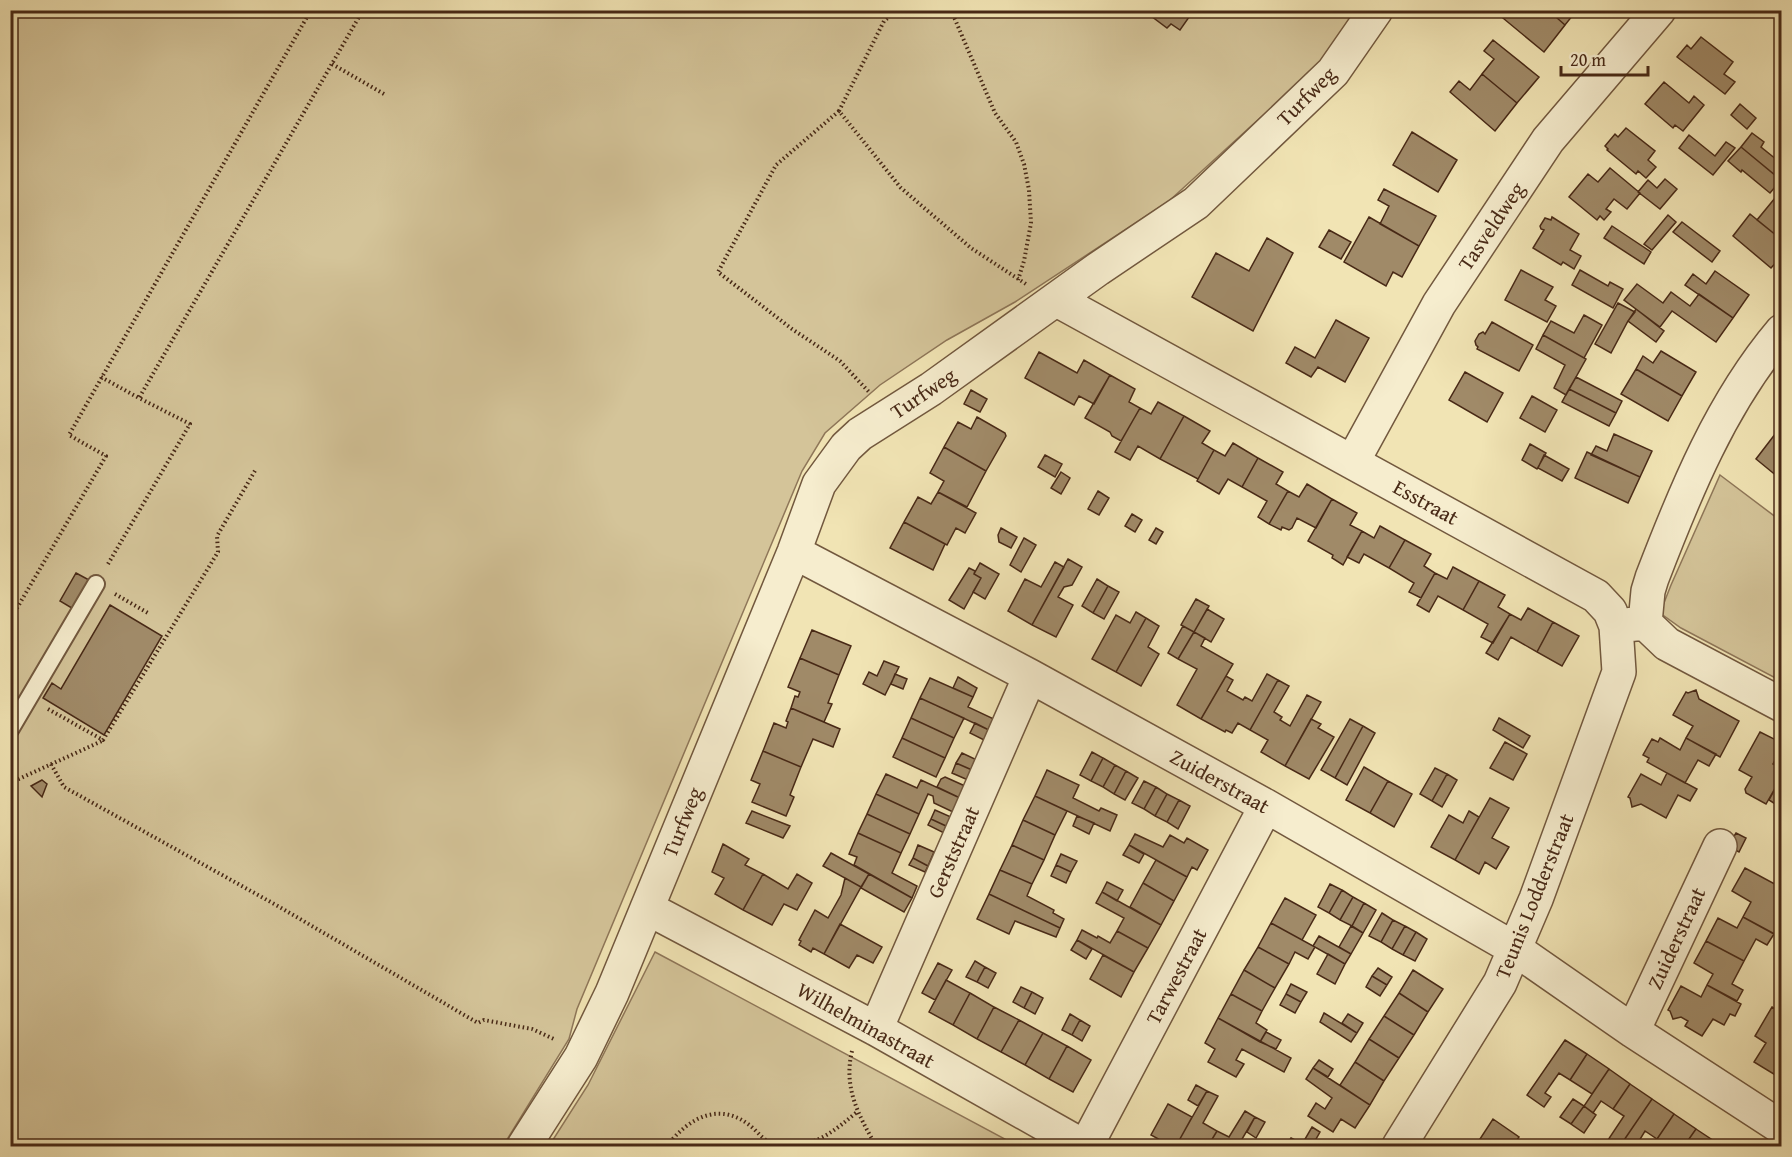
<svg xmlns="http://www.w3.org/2000/svg" width="1792" height="1157" font-family="'Gentium Book Plus',serif">
  <rect width="100%" height="100%" fill="#f1e4b4"/>
  <filter id="stains"><feTurbulence type="fractalNoise" baseFrequency=".00333" numOctaves="4"/><feColorMatrix values="0 0 0 0 .2 0 0 0 0 .09 0 0 0 0 .02 0 0 0 .5 -.17"/></filter>
  <radialGradient id="worn" r=".72"><stop offset=".6" stop-color="#630" stop-opacity="0"/><stop offset="1" stop-color="#630" stop-opacity=".3"/></radialGradient>
  <path fill="#d4c499" stroke="#8e7658" stroke-width="1.5" d="M10 11H1359L1316 67 1169 201 1015 302 947 340 880 385 825 433 802 471 577 1009 569 1039 503 1146H11Z
    M1720 475 1781 521V681L1681 628 1660 613 1671 585Z
    M655 952 1018 1146H549L588 1085Z"/>
  <path fill="#a08a68" stroke="#482916" stroke-width="1.5" d="M1143 10H1194L1180 30 1171 24 1167 28Z
    M1501 10H1548L1565 25 1544 52 1498 14Z
    M1548 10H1577L1565 25Z
    M1765 10H1779L1773 17Z
    M1701 37 1733 62 1724 74 1735 82 1725 94 1677 57 1687 45 1691 49Z
    M1493 40 1539 77 1517 103 1482 74 1494 59 1484 51Z
    M1482 74 1517 103 1495 131 1450 92 1459 81 1470 90Z
    M1664 82 1689 103 1694 96 1704 105 1683 131 1675 125 1673 128 1645 104Z
    M1740 104 1756 118 1747 129 1731 115Z
    M1626 128 1655 151 1648 160 1656 167 1646 178 1638 171 1636 174 1607 150 1608 149 1605 146 1615 134 1618 137Z
    M1412 132 1457 160 1438 192 1393 165Z
    M1752 133 1764 142 1761 147 1782 164 1781 180 1741 147Z
    M1689 135 1715 156 1726 142 1735 148 1713 175 1679 148Z
    M1741 147 1781 180 1770 193 1742 170 1741 172 1728 161Z
    M1610 168 1640 193 1627 209 1614 199 1606 209 1611 212 1604 220 1600 216 1597 220 1569 197 1588 174 1598 182Z
    M1665 179 1677 189 1660 209 1638 192 1648 180 1657 188Z
    M1384 189 1436 216 1419 246 1380 224 1389 206 1378 200Z
    M1775 198 1782 203V240L1757 220Z
    M1750 214 1782 240V256L1771 268 1733 236Z
    M1668 215 1676 222 1652 250 1644 244Z
    M1369 217 1419 246 1402 277 1393 272 1386 286 1344 262Z
    M1552 217 1579 234 1570 250 1581 256 1574 269 1563 262 1561 265 1533 248 1544 230 1541 229 1540 226 1545 218 1551 220Z
    M1682 222 1720 251 1712 262 1673 232Z
    M1612 226 1651 252 1644 264 1604 238Z
    M1329 230 1351 242 1341 259 1319 247Z
    M1267 238 1293 253 1253 331 1192 297 1216 253 1249 271Z
    M1521 270 1553 287 1545 300 1556 306 1547 322 1505 300Z
    M1580 270 1608 286 1610 282 1623 289 1613 308 1572 285Z
    M1715 271 1749 295 1733 318 1685 285 1693 274 1706 284Z
    M1637 284 1663 303 1671 292 1690 306 1699 294 1733 318 1716 342 1672 311 1660 327 1624 300Z
    M1618 303 1635 312 1628 321 1611 353 1595 344Z
    M1636 309 1664 331 1656 342 1628 321Z
    M1584 315 1602 325 1584 358 1543 335 1551 321 1574 333Z
    M1336 320 1369 338 1345 382 1318 367 1311 377 1286 363 1295 347 1315 358Z
    M1492 322 1533 345 1519 371 1477 349 1478 347 1476 345 1475 341 1479 334 1483 332 1485 334Z
    M1543 335 1586 359 1566 395 1554 388 1565 365 1536 349Z
    M1661 351 1696 372 1682 396 1636 369 1643 356 1653 363Z
    M1039 352 1077 373 1084 360 1110 375 1094 404 1079 396 1074 405 1025 378Z
    M1636 369 1682 396 1668 421 1621 394Z
    M1465 372 1503 393 1487 422 1449 400Z
    M1110 375 1135 389 1129 402 1140 408 1121 441 1112 436 1110 432 1085 418Z
    M1576 377 1622 401 1616 413 1569 389Z
    M1569 389 1616 413 1609 426 1562 402Z
    M971 390 987 399 980 412 964 404Z
    M1532 396 1557 410 1545 432 1520 418Z
    M1158 402 1184 416 1160 459 1138 446 1130 460 1115 452 1140 408 1151 414Z
    M1184 416 1210 431 1202 443 1214 450 1198 479 1160 459Z
    M977 417 1005 433 1006 436 986 471 944 447 958 422 971 429Z
    M1779 429 1782 431V472L1778 477 1756 459Z
    M1614 434 1652 451 1640 477 1591 455 1596 446 1607 451Z
    M1233 443 1258 458 1242 487 1228 479 1219 494 1197 481 1214 450 1225 456Z
    M1530 444 1546 453 1537 469 1522 460Z
    M944 447 986 471 967 507 938 492 944 481 930 473Z
    M1587 452 1640 477 1628 503 1575 478Z
    M1045 455 1062 464 1055 477 1038 467Z
    M1544 455 1569 469 1562 481 1538 468Z
    M1258 458 1283 472 1276 484 1288 491 1269 524 1258 517 1267 501 1242 487Z
    M1061 472 1070 478 1061 494 1051 488Z
    M1307 484 1332 499 1316 528 1297 518 1292 528 1289 530 1282 527 1281 530 1269 524 1288 491 1299 497Z
    M1098 491 1109 498 1099 515 1088 509Z
    M938 492 976 513 965 533 956 528 947 545 904 522 918 497 931 504Z
    M1332 499 1357 513 1350 525 1362 531 1343 565 1332 558 1333 555 1308 541Z
    M1132 514 1142 520 1135 532 1125 526Z
    M904 522 945 544 933 570 890 548Z
    M1380 526 1405 540 1389 568 1364 554 1359 563 1347 557 1362 531 1374 538Z
    M1001 528 1017 537 1011 548 999 542 998 535Z
    M1156 528 1163 532 1156 544 1149 540Z
    M1024 538 1036 545 1021 572 1010 565Z
    M1405 540 1431 554 1424 566 1435 573 1421 598 1409 592 1414 583 1389 568Z
    M1068 559 1082 567 1072 585 1064 587 1058 597 1073 605 1056 637 1032 625Z
    M1055 562 1064 567 1032 625 1008 611 1025 579 1041 587Z
    M980 563 999 574 985 599 973 592 981 578 974 574Z
    M1453 567 1479 581 1463 610 1438 596 1429 612 1417 605 1435 573 1447 579Z
    M969 568 975 571 974 574 981 578 964 609 949 600Z
    M76 573 91 581 75 610 60 601Z
    M1097 579 1108 586 1093 613 1082 606Z
    M1479 581 1505 595 1498 607 1510 614 1493 643 1481 637 1488 624 1463 610Z
    M1108 586 1119 592 1104 619 1093 613Z
    M1196 599 1209 606 1194 632 1181 625Z
    M110 605 162 636 104 735 43 698 52 683 61 689Z
    M1528 608 1553 622 1537 652 1511 637 1498 660 1486 653 1510 614 1521 620Z
    M1207 609 1224 619 1211 642 1194 632Z
    M1136 612 1146 618 1116 672 1092 659 1116 615 1130 623Z
    M1146 618 1159 626 1148 647 1159 654 1141 686 1116 672Z
    M1553 622 1579 636 1562 666 1537 652Z
    M1183 626 1194 632 1178 659 1168 653Z
    M812 630 851 646 839 675 800 658Z
    M1194 632 1205 638 1201 646 1233 664 1201 719 1177 705 1197 669 1178 659Z
    M800 658 839 675 828 703 832 704 824 722 791 708 795 696 798 697 800 692 788 687Z
    M884 661 899 667 885 695 863 684 869 672 877 676Z
    M895 674 907 679 903 689 891 684Z
    M1267 674 1278 680 1250 730 1238 723 1232 733 1226 730 1225 732 1201 719 1226 676 1233 680 1227 691 1243 700 1245 697 1252 701Z
    M958 677 977 688 973 697 953 688Z
    M930 678 973 697 968 707 996 720 991 731 920 698Z
    M1278 680 1289 686 1274 712 1282 717 1280 720 1290 726 1307 695 1321 702 1285 766 1261 752 1268 740 1250 730Z
    M1696 690 1699 699 1739 721 1720 757 1686 738 1693 726 1673 715 1686 692 1688 693Z
    M920 698 964 718 954 738 911 718Z
    M791 708 840 729 833 747 813 739 801 767 763 751 774 723 786 728 788 722 786 721Z
    M911 718 954 738 945 758 902 738Z
    M1499 718 1530 736 1523 748 1493 730Z
    M1311 719 1321 724 1318 728 1334 737 1309 779 1285 766Z
    M1350 719 1363 726 1335 778 1321 770Z
    M975 723 991 731 986 741 970 733Z
    M1363 726 1375 733 1347 785 1335 778Z
    M1760 732 1782 743V747L1773 764 1782 769V776L1766 804 1746 793 1745 789 1752 777 1739 770Z
    M902 738 945 758 936 777 893 757Z
    M1660 738 1680 750 1686 738 1716 754 1709 766 1698 760 1685 783 1647 762 1649 758 1643 755 1652 739 1658 742Z
    M1505 742 1527 754 1513 780 1490 768Z
    M763 751 801 767 790 795 794 797 786 816 752 802 760 784 751 780Z
    M1092 752 1103 758 1091 781 1080 775Z
    M962 753 977 760 972 770 956 763Z
    M1103 758 1115 765 1103 787 1091 781Z
    M956 763 972 770 968 780 952 773Z
    M1115 765 1126 771 1114 794 1103 787Z
    M1364 767 1388 781 1370 813 1346 800Z
    M1435 768 1447 774 1432 801 1420 794Z
    M1047 770 1079 785 1073 798 1099 811 1101 808 1117 815 1110 831 1035 796Z
    M1126 771 1138 778 1125 800 1114 794Z
    M1667 773 1697 789 1690 801 1678 795 1666 818 1641 804 1632 807 1630 798 1628 797 1641 774 1661 785Z
    M886 774 917 788 921 780 960 798 953 812 934 803 933 796 928 794 919 814 876 794Z
    M1447 774 1457 780 1442 807 1432 801Z
    M1782 776V804L1780 807 1769 800Z
    M945 777 965 786 960 798 937 787 941 779Z
    M42 780 47 784 42 797 31 786Z
    M1144 781 1156 787 1144 809 1132 803Z
    M1388 781 1412 794 1394 827 1370 813Z
    M1156 787 1167 794 1155 816 1144 809Z
    M876 794 919 814 910 834 867 814Z
    M1167 794 1179 800 1167 822 1155 816Z
    M1035 796 1067 811 1055 835 1023 820Z
    M1490 798 1509 808 1492 838 1509 847 1496 869 1485 862 1479 874 1455 860Z
    M1179 800 1190 806 1178 829 1167 822Z
    M935 810 951 817 946 826 931 819Z
    M752 811 790 826 783 838 746 823Z
    M1469 811 1479 817 1455 860 1431 847 1449 815 1463 823Z
    M867 814 910 834 901 853 858 833Z
    M1077 816 1094 823 1089 834 1073 826Z
    M931 819 946 826 944 833 928 825Z
    M1023 820 1055 835 1044 860 1012 845Z
    M858 833 901 853 892 873 917 886 912 898 854 865 857 857 849 854Z
    M1736 833 1746 838 1739 852 1728 846Z
    M1135 834 1163 847 1170 835 1184 843 1187 838 1208 850 1197 870 1192 867 1187 877 1129 845Z
    M723 844 749 859 745 865 763 874 743 910 715 894 724 878 712 872Z
    M918 845 934 852 928 866 913 858Z
    M1012 845 1044 860 1032 884 1000 870Z
    M1129 845 1144 854 1139 863 1123 855Z
    M831 853 869 874 861 887 823 866Z
    M1061 854 1077 861 1071 872 1056 865Z
    M913 858 928 866 925 872 909 865Z
    M1156 860 1187 877 1174 901 1143 883Z
    M1056 865 1071 872 1066 883 1051 876Z
    M1745 868 1782 888V891L1777 900 1782 903V938L1743 917 1751 902 1732 891Z
    M1000 870 1032 884 1027 896 1054 910 1053 913 1064 919 1060 928 989 894Z
    M763 874 788 889 797 874 812 883 797 910 784 904 772 925 743 910Z
    M869 874 912 898 904 912 861 888Z
    M845 878 861 887 824 954 813 948 811 952 799 945 801 941 799 940 815 910 828 918 841 895Z
    M1107 882 1123 890 1117 901 1102 892Z
    M1143 883 1174 901 1161 925 1130 907Z
    M1330 884 1342 890 1329 913 1318 907Z
    M1342 890 1353 897 1340 920 1329 913Z
    M1102 892 1161 925 1148 948 1117 931 1124 918 1096 903Z
    M989 894 1060 928 1056 937 1015 921 1009 934 977 919Z
    M1353 897 1364 903 1352 926 1340 920Z
    M1285 898 1316 915 1302 940 1271 923Z
    M1364 903 1376 910 1363 933 1352 926Z
    M1382 913 1393 920 1381 942 1369 936Z
    M1743 917 1774 934 1767 945 1756 939 1744 961 1706 941 1718 918 1737 928Z
    M1393 920 1405 926 1392 949 1381 942Z
    M1271 923 1315 947 1308 959 1295 952 1289 964 1258 947Z
    M840 924 882 947 873 963 857 955 849 968 824 954Z
    M1351 926 1363 933 1351 954 1339 947Z
    M1405 926 1416 932 1403 955 1392 949Z
    M1082 930 1097 938 1098 936 1110 943 1117 931 1148 948 1134 972 1077 940Z
    M1416 932 1427 939 1415 961 1403 955Z
    M1319 936 1351 954 1345 964 1313 946Z
    M1077 940 1092 949 1086 959 1071 950Z
    M1706 941 1744 961 1732 984 1743 990 1737 1001 1707 985 1713 974 1694 963Z
    M1258 947 1289 964 1275 988 1244 970Z
    M1328 954 1345 964 1335 984 1317 974Z
    M1103 955 1134 972 1121 997 1090 979Z
    M975 961 985 967 977 982 966 977Z
    M938 963 952 970 935 1000 922 993Z
    M985 967 996 973 988 988 977 982Z
    M1378 968 1392 977 1387 985 1372 976Z
    M1244 970 1275 988 1262 1011 1231 994Z
    M1413 970 1443 989 1428 1012 1399 993Z
    M1372 976 1387 985 1380 996 1366 987Z
    M946 980 970 993 953 1025 929 1012Z
    M1291 984 1307 992 1301 1002 1286 994Z
    M1707 985 1741 1004 1735 1016 1730 1014 1724 1025 1713 1019 1702 1036 1685 1026 1688 1021 1681 1017 1673 1019 1670 1011 1668 1010 1681 986 1701 997Z
    M1021 987 1032 992 1024 1008 1013 1002Z
    M1032 992 1043 998 1035 1014 1024 1008Z
    M970 993 994 1007 977 1039 953 1025Z
    M1399 993 1428 1012 1414 1035 1384 1016Z
    M1231 994 1262 1011 1256 1023 1267 1030 1260 1042 1218 1018Z
    M1286 994 1301 1002 1295 1013 1280 1005Z
    M994 1007 1019 1020 1001 1052 977 1039Z
    M1772 1007 1782 1013V1019L1777 1026 1782 1028V1069L1777 1076 1754 1062 1766 1043 1755 1036Z
    M1324 1013 1357 1033 1351 1042 1320 1022Z
    M1070 1014 1080 1020 1072 1035 1062 1030Z
    M1348 1014 1363 1023 1357 1033 1342 1023Z
    M1384 1016 1414 1035 1399 1058 1369 1039Z
    M1218 1018 1291 1058 1284 1072 1242 1049 1236 1060 1244 1064 1236 1077 1208 1062 1215 1049 1205 1043Z
    M1019 1020 1043 1033 1025 1065 1001 1052Z
    M1080 1020 1090 1026 1082 1041 1072 1035Z
    M1266 1032 1281 1040 1276 1049 1260 1042Z
    M1043 1033 1067 1046 1049 1079 1025 1065Z
    M1369 1039 1399 1058 1384 1081 1355 1062Z
    M1565 1040 1587 1054 1570 1080 1559 1073 1545 1093 1551 1097 1544 1107 1527 1095Z
    M1067 1046 1091 1060 1073 1092 1049 1079Z
    M1587 1054 1609 1069 1592 1094 1570 1080Z
    M1319 1060 1333 1069 1328 1077 1313 1068Z
    M1355 1062 1384 1081 1370 1105 1340 1085Z
    M1313 1068 1370 1105 1355 1128 1341 1119 1333 1132 1308 1116 1316 1103 1325 1109 1332 1098 1306 1079Z
    M1609 1069 1630 1084 1613 1109 1601 1101 1593 1113 1584 1106Z
    M1630 1084 1652 1099 1620 1146H1604L1624 1116 1613 1109Z
    M1196 1085 1207 1091 1198 1106 1188 1100Z
    M1207 1091 1218 1096 1203 1123 1217 1131 1208 1146H1176Z
    M1573 1099 1584 1106 1571 1124 1560 1117Z
    M1652 1099 1674 1114 1657 1139 1645 1131 1636 1146H1620Z
    M1168 1104 1192 1117 1176 1146H1171L1151 1135Z
    M1584 1106 1596 1115 1584 1133 1571 1124Z
    M1245 1111 1255 1117 1238 1146H1208L1217 1131 1229 1137Z
    M1674 1114 1696 1129 1684 1146H1666L1657 1139Z
    M1255 1117 1265 1122 1256 1138 1247 1132Z
    M1493 1119 1519 1137 1513 1146H1485L1478 1142Z
    M1312 1127 1320 1132 1312 1146H1301Z
    M1696 1129 1717 1143 1715 1146H1684Z
    M1291 1138 1303 1144 1301 1146H1286Z"/>
  <g fill="none" stroke-linecap="round" stroke-linejoin="round">
    <g stroke="#72583e" stroke-width="20">
      <path id="service" d="M10 730 96 584"/>
    </g>
    <g stroke="#72583e" stroke-width="36">
      <path id="minor" d="M1057 300 1596 596 1610 611 1616 626 1645 623 1667 644 1782 705
        M1353 461 1439 304 1548 140 1659 10
        M794 552 1030 676 1266 806 1515 949 1633 1031 1782 1128
        M1645 623 1648 591 1652 578C1685 492 1721 403 1782 331
        M647 908 876 1029 1083 1146
        M876 1029 1030 676
        M1633 1031 1720 846
        M524 1146 581 1057 612 993 794 552 819 484 846 447 860 434 931 389 1098 269 1196 203 1333 72 1376 10
        M1086 1146 1266 806
        M1399 1146 1500 983 1536 899 1619 672 1616 626"/>
    </g>
    <path stroke="#482916" stroke-width="4" stroke-dasharray="1.5 3" stroke-linecap="butt" d="M898 10 884 21 839 111 901 188 971 248 1026 284
      M951 10 995 113 1016 142 1024 164 1029 190 1031 223 1024 261 1018 280
      M332 64 384 94
      M839 111 776 165 718 272 792 329 840 361 869 392
      M101 377 139 398
      M108 564 190 424 139 398 363 10
      M115 594 148 613
      M10 620 106 456 69 435 311 10
      M48 709 103 740 218 552 217 536 256 469
      M51 764 64 787 276 905 478 1023 484 1020 532 1029 556 1040
      M10 783 102 741
      M852 1051C843 1088 859 1116 876 1146
      M667 1146C689 1117 721 1100 753 1128 761 1136 768 1144 779 1146
      M792 1146C821 1143 835 1130 857 1112"/>
    <use href="#service" stroke="#f6edce" stroke-width="16"/>
    <use href="#minor" stroke="#f6edce" stroke-width="33"/>
  </g>
  <g text-anchor="middle" dominant-baseline="central" stroke-width="6" stroke-linejoin="round" paint-order="stroke">
    <g font-size="21" fill="#482916" stroke="#f6edce">
      <text transform="translate(1306 96) rotate(-45)">Turfweg</text>
      <text transform="translate(1491 226) rotate(-56)">Tasveldweg</text>
      <text transform="translate(923 393) rotate(-34)">Turfweg</text>
      <text transform="translate(1426 502) rotate(29)">Esstraat</text>
      <text transform="translate(1220 781) rotate(29)">Zuiderstraat</text>
      <text transform="translate(682 822) rotate(-68)">Turfweg</text>
      <text transform="translate(953 852) rotate(-66)">Gerststraat</text>
      <text transform="translate(1534 896) rotate(-68)">Teunis Lodderstraat</text>
      <text transform="translate(1676 938) rotate(-65)">Zuiderstraat</text>
      <text transform="translate(1176 976) rotate(-62)">Tarwestraat</text>
      <text transform="translate(866 1025) rotate(29)">Wilhelminastraat</text>
    </g>
  </g>
  <rect width="1792" height="1157" fill="none" stroke="#f1e4b4" stroke-width="36"/>
  <rect x="12" y="12" width="1768" height="1133" fill="none" stroke="#482916" stroke-width="3"/>
  <rect x="18" y="18" width="1756" height="1121" fill="none" stroke="#482916" stroke-width="1.5"/>
  <path d="M1561 66v9h87v-9" fill="none" stroke="#482916" stroke-width="3"/>
  <text x="1570" y="66" font-size="18" fill="#482916" stroke="#f6edce" stroke-width="4.5" paint-order="stroke">20 m</text>
  <rect width="100%" height="100%" filter="url(#stains)"/>
  <rect width="100%" height="100%" fill="url(#worn)"/>
</svg>
